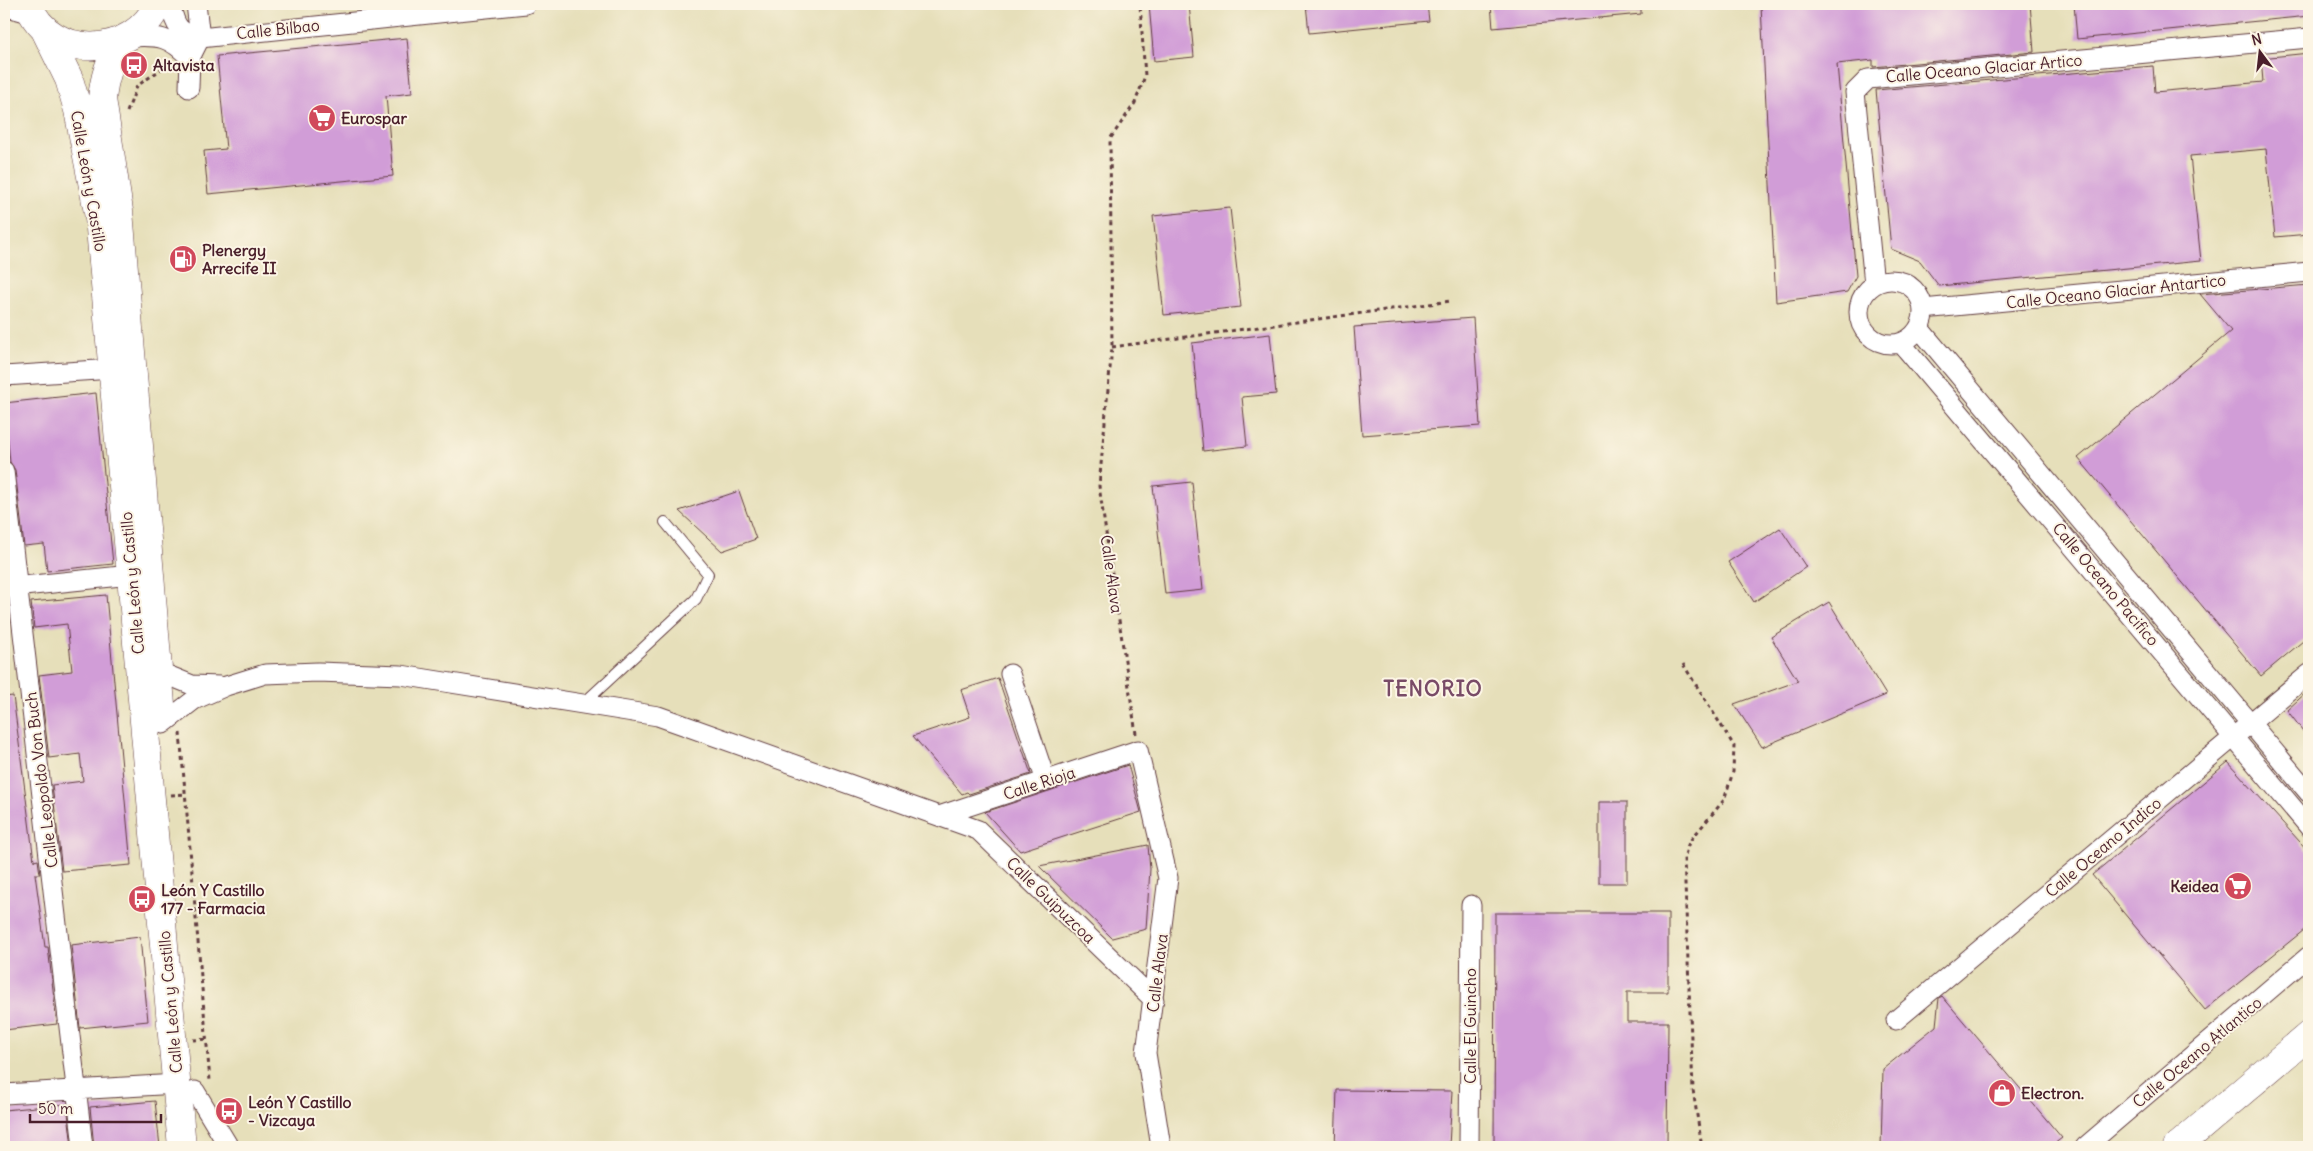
<svg xmlns="http://www.w3.org/2000/svg" width="2313" height="1151" font-family="Delius,sans-serif">
  <rect width="100%" height="100%" fill="#fcf5e5"/>
  <filter id="ink" filterUnits="userSpaceOnUse"><feTurbulence type="fractalNoise" baseFrequency=".02" numOctaves="2"/><feDisplacementMap in="SourceGraphic" scale="10" xChannelSelector="R" yChannelSelector="G"/><feConvolveMatrix kernelMatrix="1 2 1 2 8 2 1 2 1" color-interpolation-filters="sRGB"/></filter>
  <filter id="wash" filterUnits="userSpaceOnUse"><feTurbulence type="fractalNoise" baseFrequency=".0096" numOctaves="4" result="noise"/><feDisplacementMap in="SourceGraphic" scale="20" xChannelSelector="R" yChannelSelector="G"/><feGaussianBlur stdDeviation="1.12" result="paint"/><feColorMatrix in="noise" values="0 0 0 0 0 0 0 0 0 0 0 0 0 0 0 0 0 1.4 0 .05"/><feComposite in="paint" operator="in"/></filter>
  <g filter="url(#wash)">
    <rect width="100%" height="100%" fill="#e6dfba"/>
    <g id="blocks">
      <path fill="#d19dd7" d="M1149 4H1189L1194 57 1154 61Z
        M1306 4H1427L1429 21 1309 33Z
        M1491 4H1641V14L1493 28Z
        M1781 4H2030L2034 52 1873 67V60L1837 64 1856 276 1847 292 1776 302 1761 6Z
        M2074 4H2309V16L2077 39Z
        M407 38 412 93 386 96 393 176 208 194 204 151 226 149 217 56Z
        M2309 53V234L2275 237 2266 149 2190 156 2201 261 1939 286 1920 261 1891 249 1876 90 2153 66 2155 92 2263 82 2261 58Z
        M1230 208 1241 307 1164 315 1153 216Z
        M2309 285V636L2261 676 2078 458 2231 331 2200 294Z
        M1473 318 1480 426 1362 435 1354 327Z
        M1270 334 1276 394 1242 397 1247 446 1203 451 1192 343Z
        M96 393 113 564 47 571 44 544 24 546 15 470 10 462 4 403Z
        M1192 482 1203 590 1165 594 1153 486Z
        M739 491 756 539 722 551 679 511Z
        M1780 528 1806 567 1754 602 1728 562Z
        M106 595 131 865 62 871 52 785 83 781 80 754 49 758 39 675 72 671 67 624 34 628 31 602Z
        M1829 602 1886 695 1762 747 1734 704 1798 681 1771 637Z
        M998 678 1031 774 969 794 967 792 962 794 913 736 970 717 961 690Z
        M2309 690V739L2287 710Z
        M13 696 34 861 38 860 40 874H35L45 947H48L57 1024 4 1030V697Z
        M2228 762 2309 852V926L2205 1010 2092 875Z
        M1128 765 1141 812 1020 851 985 812Z
        M1599 802H1627V883H1599Z
        M1148 845 1150 869 1146 929 1112 938 1039 866Z
        M1495 913H1668V992H1627V1022H1668L1667 1147H1494Z
        M140 937 148 1021 80 1028 71 945Z
        M1942 996 2062 1138 2050 1147H1881L1883 1069 1936 1026 1939 998Z
        M1337 1090 1452 1091 1449 1147H1335Z
        M155 1101 160 1147H94L90 1107Z
        M67 1104 72 1147H4V1110Z"/>
    </g>
  </g>
  <g filter="url(#ink)">
    <use href="#blocks" fill-opacity="0" stroke="#613c40" stroke-width="1"/>
    <g fill="none" stroke-linecap="round" stroke-linejoin="round">
      <g stroke="#613c40" stroke-width="12">
        <path id="service" d="M584 703 696 599 708 574 665 522"/>
      </g>
      <g stroke="#613c40" stroke-width="21">
        <path id="minor" d="M170 4C176 26 176 31 200 38L526 4
          M130 37C159 35 170 37 190 58
          M189 88 190 58 200 38 196 4
          M1859 312a32 32 0 1 1 64 0a32 32 0 1 1-64 0Z
          M1874 284 1855 92 1868 79 2309 38
          M1923 309 2309 272
          M1919 328 2309 793
          M1901 343 2309 827
          M4 376 113 369
          M4 471 83 1147
          M4 588 131 575
          M160 672 192 685 220 686
          M1010 674 1046 781
          M163 724 194 700 226 686 265 674 318 672 401 675 658 716 978 830 1154 1000
          M939 816 1138 750 1168 878 1146 1053 1161 1147
          M1896 1020 2309 674
          M195 1091 229 1147
          M4 1094 177 1084
          M1469 1147 1471 905
          M2085 1147 2309 956"/>
      </g>
      <g stroke="#613c40" stroke-width="26">
        <path id="tertiary" d="M6 4 31 11"/>
      </g>
      <g stroke="#613c40" stroke-width="29">
        <path id="secondary" d="M2177 1147 2309 1035"/>
      </g>
      <g stroke="#613c40" stroke-width="29">
        <path id="primary" d="M28 4C51 63 134 58 158 4
          M44 28 69 79 78 110 99 217 182 1147
          M120 42C110 61 104 77 102 99L119 211 162 716"/>
      </g>
      <path stroke="#613c40" stroke-width="3" stroke-dasharray="4 4" stroke-linecap="butt" d="M127 112 137 86 170 63
        M1112 347 1451 301
        M1683 664 1734 746 1733 772 1724 800 1689 842 1684 858 1693 1090 1702 1147
        M180 733 210 1081
        M1136 734 1099 486 1112 347 1110 139 1135 103 1145 76 1140 4
        M171 795 186 794
        M193 1040 207 1039"/>
      <use href="#service" stroke="#fff" stroke-width="10"/>
      <use href="#minor" stroke="#fff" stroke-width="19"/>
      <use href="#tertiary" stroke="#fff" stroke-width="24"/>
      <use href="#secondary" stroke="#fff" stroke-width="28"/>
      <use href="#primary" stroke="#fff" stroke-width="28"/>
    </g>
  </g>
  <defs>
    <g id="bus-disc" transform="scale(1.4375)"><circle r="9.5" fill="#d1495b" stroke="#fcf5e5"/><path d="M-5-6H5V4H4V6H2V4H-2V6H-4V4H-5ZM-3.5-4V0h7V-4ZM-3.5 1.2v1.5H-2V1.2ZM2 1.2v1.5H3.5V1.2Z" fill="#fff"/></g>
    <g id="supermarket-disc" transform="scale(1.4375)"><circle r="9.5" fill="#d1495b" stroke="#fcf5e5"/><path d="M-6-5.5h2.5l.6 2H6L4.5 2H-2.5L-4.4-4H-6ZM-1.5 3.2a1.3 1.3 0 1 0 .1 0ZM3 3.2a1.3 1.3 0 1 0 .1 0Z" fill="#fff"/></g>
    <g id="fuel-disc" transform="scale(1.4375)"><circle r="9.5" fill="#d1495b" stroke="#fcf5e5"/><path d="M-5.5-6h7V0h2V4h1.3V-2.5L3-4.5l.8-.8L6-3V5H2.5V1h-1V6h-7ZM-4.2-4.7v3.2H.2V-4.7Z" fill="#fff"/></g>
    <g id="shop-disc" transform="scale(1.4375)"><circle r="9.5" fill="#d1495b" stroke="#fcf5e5"/><path d="M-5-2.5h2.3a2.7 3.5 0 0 1 5.4 0H5L5.5 6h-11ZM-1.5-2.5h3a1.5 2.3 0 0 0-3 0Z" fill="#fff"/></g>
  </defs>
  <g fill-rule="evenodd">
    <use href="#bus-disc" x="134" y="65"/>
    <use href="#supermarket-disc" x="322" y="118"/>
    <use href="#fuel-disc" x="183" y="259"/>
    <use href="#supermarket-disc" x="2238" y="886"/>
    <use href="#bus-disc" x="142" y="899"/>
    <use href="#shop-disc" x="2002" y="1093"/>
    <use href="#bus-disc" x="229" y="1111"/>
  </g>
  <g text-anchor="middle" dominant-baseline="central" stroke-width="4" stroke-linejoin="round" paint-order="stroke">
    <g font-size="16" fill="#4a1f2b" stroke="#fcf5e5">
      <text transform="translate(278 29) rotate(-6)">Calle Bilbao</text>
      <text transform="translate(1984 68) rotate(-5)">Calle Oceano Glaciar Artico</text>
      <text transform="translate(89 181) rotate(80)">Calle León y Castillo</text>
      <text transform="translate(2116 291) rotate(-6)">Calle Oceano Glaciar Antartico</text>
      <text transform="translate(1112 574) rotate(82)">Calle Alava</text>
      <text transform="translate(132 583) rotate(-95)">Calle León y Castillo</text>
      <text transform="translate(2106 584) rotate(50)">Calle Oceano Pacifico</text>
      <text transform="translate(41 780) rotate(-97)">Calle Leopoldo Von Buch</text>
      <text transform="translate(1039 783) rotate(-18)">Calle Rioja</text>
      <text transform="translate(2103 847) rotate(-40)">Calle Oceano Indico</text>
      <text transform="translate(1051 900) rotate(44)">Calle Guipuzcoa</text>
      <text transform="translate(1157 973) rotate(-83)">Calle Alava</text>
      <text transform="translate(170 1002) rotate(-95)">Calle León y Castillo</text>
      <text transform="translate(1470 1026) rotate(-90)">Calle El Guincho</text>
      <text transform="translate(2197 1052) rotate(-40)">Calle Oceano Atlantico</text>
    </g>
    <g font-size="16" font-weight="bold" fill="#4a1f2b" stroke="#fcf5e5" text-anchor="start">
      <text x="153" y="65">Altavista</text>
      <text x="341" y="118">Eurospar</text>
      <text x="202" y="250">Plenergy<tspan x="202" dy="18">Arrecife II</tspan></text>
      <text x="2219" y="886" text-anchor="end">Keidea</text>
      <text x="161" y="890">León Y Castillo<tspan x="161" dy="18">177 - Farmacia</tspan></text>
      <text x="2021" y="1093">Electron.</text>
      <text x="248" y="1102">León Y Castillo<tspan x="248" dy="18">- Vizcaya</tspan></text>
    </g>
    <g font-size="21" font-weight="bold" letter-spacing="1" fill="#794b67" stroke="#fcf5e5">
      <text x="1433" y="688">TENORIO</text>
    </g>
  </g>
  <rect width="2313" height="1151" fill="none" stroke="#fcf5e5" stroke-width="20"/>
  <g transform="translate(2260 52) rotate(345)" stroke="#fcf5e5" stroke-width="4" paint-order="stroke">
  <path d="M0-4L9 19L0 12L-9 19Z" fill="#4a1f2b"/>
  <text y="-8" font-size="14" font-weight="bold" text-anchor="middle" fill="#4a1f2b">N</text>
  </g>
  <path d="M30 1114v8h131v-8" fill="none" stroke="#4a1f2b" stroke-width="2.5"/>
  <text x="38" y="1114" font-size="15" fill="#4a1f2b" stroke="#fcf5e5" stroke-width="4" paint-order="stroke">50 m</text>
</svg>
